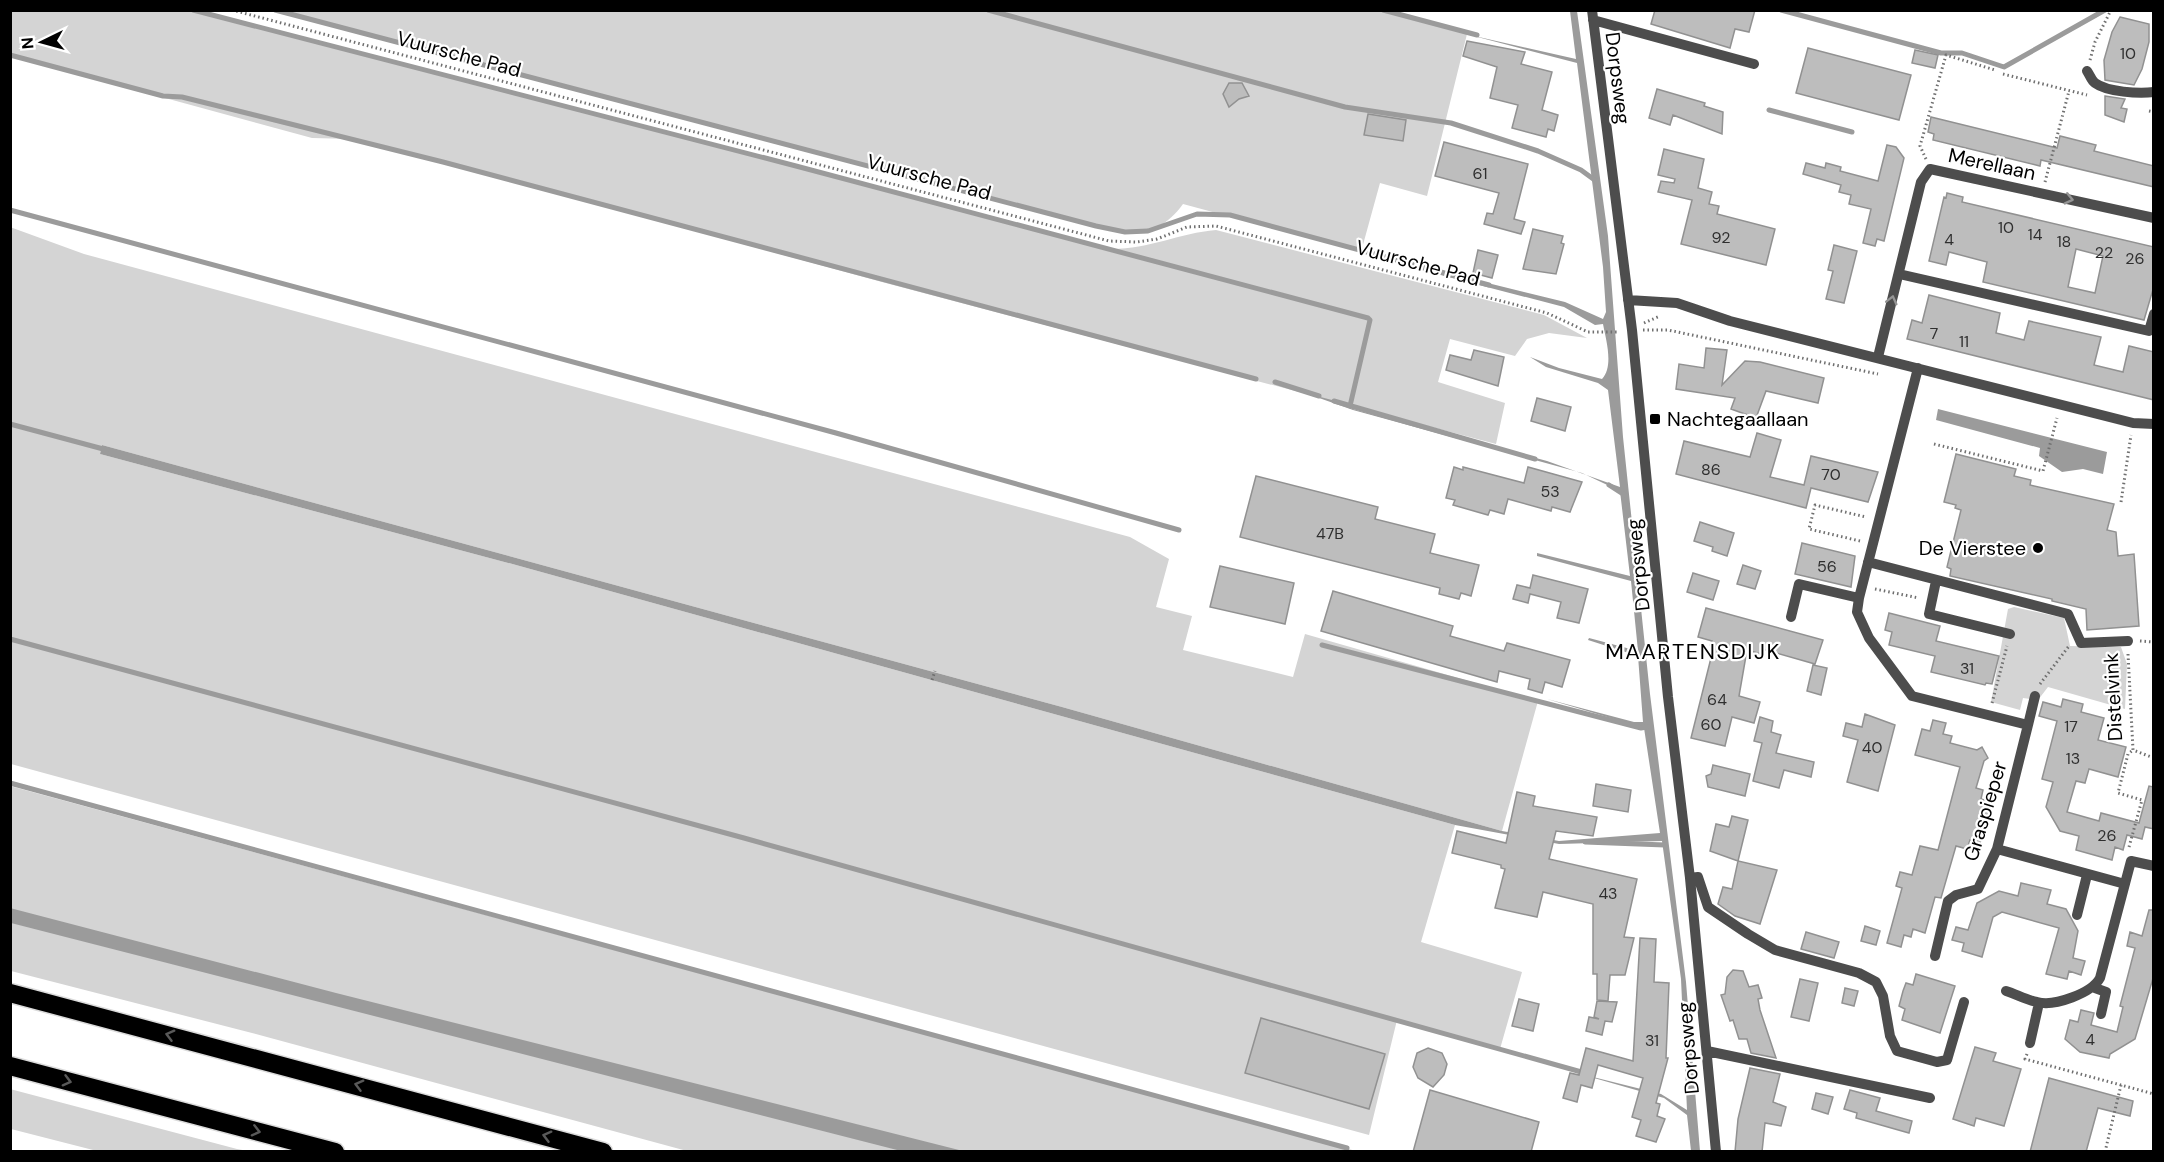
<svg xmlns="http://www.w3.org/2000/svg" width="2164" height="1162" font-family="'DM Sans',sans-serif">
  <rect width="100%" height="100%" fill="#fff"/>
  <path fill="#d4d4d4" d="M1377 10 1467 34 1427 196 1380 183 1361 252 1183 204C1163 231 1148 232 1115 230L281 11Z
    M10 11H196L1112 249C1149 249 1180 233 1216 230L1544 315 1587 338 1549 333 1527 339 1515 356 1450 339 1438 382 1505 403 1496 444 882 282 386 146 352 139 312 138 11 56Z
    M10 227 84 254 1130 537 1169 559 1156 607 1192 616 1183 650 1293 677 1305 634 1538 701 1502 831 1062 707 102 445 100 454 516 565 1455 825 1421 942 1522 972 1500 1049 1397 1020 1369 1135 11 764Z
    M2014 607 2064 618 2070 646 2121 647 2127 664 2125 709 2048 687 2038 700 2023 698 2020 710 1991 702 2008 609Z
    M10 786 1356 1151H687L252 1033 11 971Z
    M10 1089 237 1149 248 1151H97L11 1129Z"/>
  <path fill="#9b9b9b" d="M1570 11H1577L1608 236 1623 437 1650 694 1686 982 1700 1151H1691L1687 1115 1664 1098 1573 1072 1661 1094 1687 1110 1681 979 1662 841 1559 844 1455 825 516 565 100 454 102 445 1062 707 1502 831 1559 841 1660 833 1644 728 1547 699 1634 722H1643L1638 656 1588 640 1589 638 1638 651 1631 581 1537 556V553L1630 576 1620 491 1582 473 1353 410 1305 393 1332 400 1353 409 1547 461 1620 487 1608 390 1598 383 1546 367 1530 357 1559 368 1602 379C1614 366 1606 340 1603 324L1595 325 1564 307 1410 267 1411 264 1565 302 1603 319 1606 312 1603 267 1577 63 1470 35 1576 59Z
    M1938 409 2107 452 2103 474 2083 469 2062 472 2039 456 2040 448 1936 420Z
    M10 908 336 993 963 1151H901L11 923Z"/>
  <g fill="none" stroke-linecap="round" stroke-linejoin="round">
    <path stroke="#9b9b9b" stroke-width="5" d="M193 10 796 166 1368 318 1370 320 1350 406
      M275 10 1096 226 1125 232 1148 231 1197 214 1230 215 1489 285
      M988 10 1345 107 1451 123 1538 151 1581 170 1596 181
      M1383 10 1477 35
      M1781 10 1941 53H1962L2004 67 2105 10
      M10 55 163 96 182 97 443 162 1256 379
      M1769 110 1852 132
      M10 210 836 433 1179 530
      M1275 382 1319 396
      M1334 401 1535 459
      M10 424 107 450
      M1609 485 1626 496
      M10 639 744 838 1585 1073
      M1322 645 1641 728 1647 727
      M10 783 1347 1148
      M1585 842 1665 845"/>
  </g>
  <path fill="#bdbdbd" stroke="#919191" stroke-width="1.5" fill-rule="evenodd" d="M1655 10H1755L1749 32 1735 29 1730 48 1651 24Z
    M2120 17 2149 24V42L2142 69 2134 85 2105 80 2104 60 2112 32Z
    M1467 41 1525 52 1521 64 1552 72 1542 110 1558 115 1554 131 1548 129 1546 137 1512 128 1518 105 1490 98 1497 67 1463 56Z
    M1808 48 1911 75 1899 120 1796 93Z
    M1915 50 1938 55 1935 68 1912 63Z
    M1229 83H1242L1249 96 1239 99 1229 107 1223 94Z
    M1657 89 1705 103 1704 106 1723 112 1722 134 1673 115 1670 125 1649 118Z
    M2105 96 2125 99 2121 108 2127 109 2124 122 2105 115Z
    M1368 114 1406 120 1403 141 1364 135Z
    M1931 117 2057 148 2060 136 2096 145 2094 151 2154 166V187L2041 160 2040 166 1933 140 1934 134 1928 132Z
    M1444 142 1528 164 1514 219 1525 222 1521 234 1484 224 1487 213 1493 214 1499 193 1435 176Z
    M1887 145 1896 147 1904 158 1884 241 1877 239 1875 246 1863 243 1871 209 1849 204 1851 195 1839 192 1841 185 1803 174 1806 163 1825 168 1826 163 1841 167 1840 171 1878 181Z
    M1664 149 1704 159 1698 188 1712 192 1709 204 1719 206 1717 214 1775 229 1766 265 1681 244 1692 200 1658 192 1661 181 1674 183 1675 179 1658 175Z
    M1947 193 1963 197 1962 202 2154 247V286L2144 320 1983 282 1987 262 1949 252 1946 265 1929 261 1944 197 1946 198ZM2076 249 2103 256 2095 293 2068 287Z
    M1533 229 1563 236 1561 243 1564 244 1556 274 1523 269Z
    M1834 245 1857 251 1844 303 1826 299 1833 271 1828 270Z
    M1478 250 1498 255 1492 278 1473 273Z
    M1929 295 2000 313 1996 333 2024 340 2029 321 2101 337 2094 365 2123 372 2129 346 2154 352V400L1907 339 1912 320 1922 323Z
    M1706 348 1727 350 1722 385 1745 361 1760 362 1824 378 1818 403 1766 391 1756 418 1731 409 1735 398 1676 389 1679 364 1704 368Z
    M1474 350 1504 357 1498 386 1446 370 1450 355 1471 360Z
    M1537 398 1571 407 1565 431 1531 421Z
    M1757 433 1781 440 1770 477 1804 485 1811 456 1878 472 1868 502 1811 488 1806 508 1676 474 1684 441 1750 457Z
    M1956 454 2016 469 2014 476 2031 480 2030 485 2114 504 2107 530 2116 532 2118 556 2134 554 2139 626 2087 630 2086 609 2052 601V599L1950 576 1951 569 1947 567 1961 510 1955 508 1956 505 1944 502Z
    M1454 467 1463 470V467L1524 483 1528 467 1582 482 1570 512 1552 507 1551 511 1508 499 1504 514 1490 510 1488 515 1453 505 1455 500 1446 498Z
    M1256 476 1378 507 1375 519 1435 534 1430 553 1479 565 1471 596 1461 593 1459 599 1439 594 1440 588 1240 537Z
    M1700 522 1734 533 1727 556 1712 551 1713 547 1694 541Z
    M1802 543 1855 556 1851 587 1795 574Z
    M1743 565 1761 571 1755 589 1737 584Z
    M1220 566 1294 583 1285 624 1210 607Z
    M1693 573 1719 581 1713 600 1687 592Z
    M1533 575 1588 589 1579 623 1557 618 1561 602 1530 594 1528 603 1513 599 1517 585 1530 588Z
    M1333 591 1453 626 1450 636 1504 651 1507 643 1570 660 1562 687 1545 682 1542 693 1528 689 1530 679 1499 671 1497 682 1321 631Z
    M1706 608 1823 640 1815 664 1762 649 1761 654 1747 650 1739 696 1760 702 1754 723 1732 717 1725 746 1691 738 1714 646 1710 645 1712 641 1698 637Z
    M1889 613 1940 626 1936 641 1999 656 1992 684 1986 683 1985 685 1931 672 1935 656 1889 645 1892 632 1885 630Z
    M1813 665 1827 668 1821 695 1807 691Z
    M2063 699 2083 704 2081 712 2104 718 2098 740 2126 747 2118 777 2089 769 2085 783 2076 781 2067 812 2099 821 2101 813 2139 823 2149 786 2154 787V829L2145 827 2142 839 2127 835 2123 850 2115 847 2112 860 2076 850 2079 836 2060 831 2046 807 2053 782 2042 779 2057 721 2039 716 2043 702 2061 707Z
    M1865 714 1895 725 1878 791 1847 782 1858 740 1843 736 1846 723 1862 727Z
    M1760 717 1773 721 1771 732 1781 735 1776 753 1814 762 1811 777 1784 770 1779 788 1753 781 1762 743 1754 741Z
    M1933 720 1946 723 1943 734 1952 736 1950 743 1977 750 1982 747 1988 758 1984 761 1976 788 1983 790 1981 799 1992 802 1980 843 1970 840 1967 849 1956 846 1941 898 1935 897 1925 933 1913 929 1911 937 1904 935 1901 947 1887 943 1902 888 1896 886 1900 872 1912 875 1920 846 1938 850 1960 767 1915 755 1922 729 1930 731Z
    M1713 765 1750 774 1745 796 1708 787 1706 776 1711 774Z
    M1596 784 1631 790 1628 812 1593 806Z
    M1517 792 1535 796 1533 806 1597 817 1593 836 1556 831 1549 859 1637 879 1624 937 1634 938 1625 975H1610L1608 1001 1597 1000V974H1593V904L1543 892 1537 917 1495 908 1505 869 1501 868V865L1452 853 1457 831 1506 843Z
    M1732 816 1748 820 1738 861 1777 870 1760 924 1735 916 1718 904 1723 887 1732 889 1738 861 1710 851 1716 824 1729 827Z
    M2021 883 2051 890 2047 904 2066 909 2078 931 2073 958 2085 961 2081 975 2069 971 2067 979 2046 974 2059 928 2027 919 2002 912 1993 917 1982 957 1962 951 1964 943 1952 940 1956 927 1968 930 1977 903 1999 891 2018 896Z
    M2149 910H2154V975L2135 1039 2110 1054 2109 1058 2080 1052 2065 1039 2070 1020 2078 1022 2081 1010 2094 1013 2091 1025 2117 1032 2123 1007 2120 1006 2135 948 2127 946 2130 932 2142 936Z
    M1865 926 1880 931 1876 945 1861 941Z
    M1806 932 1839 942 1834 958 1801 949Z
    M1640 938 1656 939 1654 982 1669 983 1666 1058H1668L1656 1103 1660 1104 1657 1116 1665 1119 1656 1142 1636 1136 1641 1120 1632 1117 1643 1078 1598 1065 1592 1088 1581 1085 1577 1102 1563 1098 1570 1073 1579 1075 1586 1048 1633 1061Z
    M1733 970 1743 971 1749 987 1758 985 1762 998 1758 999 1760 1010 1776 1058 1751 1053 1747 1039H1739L1733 1020 1730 1021 1721 995 1725 994 1727 977Z
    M1916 974 1955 986 1940 1033 1902 1020 1905 1009 1899 1006 1903 991 1906 983 1913 985Z
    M1800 979 1818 983 1809 1021 1791 1017Z
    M1845 988 1858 991 1854 1006 1842 1003Z
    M1519 999 1539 1004 1533 1031 1512 1026Z
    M1597 1001 1617 1002 1612 1022 1605 1021 1602 1035 1586 1031 1589 1017 1599 1019 1594 1017Z
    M1261 1018 1385 1054 1369 1109 1245 1073Z
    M1975 1047 1996 1053 1993 1061 2021 1069 2004 1126 1976 1118 1974 1126 1953 1119Z
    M1428 1048 1442 1053 1447 1064 1444 1075 1433 1087 1418 1078 1413 1067 1417 1053Z
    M1750 1068 1780 1074 1773 1102 1786 1107 1781 1126 1765 1123 1762 1152H1735L1738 1119Z
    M2049 1078 2133 1101 2130 1116 2098 1108 2086 1152H2030Z
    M1430 1090 1539 1122 1531 1152H1413Z
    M1850 1090 1880 1098 1876 1111 1912 1121 1909 1133 1856 1118 1857 1113 1844 1109Z
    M1816 1093 1833 1097 1828 1114 1812 1109Z"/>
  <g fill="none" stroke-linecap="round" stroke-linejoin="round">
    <g stroke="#dbdbdb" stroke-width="21">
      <path id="highway" d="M10 993 603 1152
        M10 1066 335 1152"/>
    </g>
    <path stroke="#6f6f6f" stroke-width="3" stroke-dasharray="1.5 3" stroke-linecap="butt" d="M232 10 1109 241 1137 242 1157 239 1187 227 1216 226 1547 313 1588 332H1619
      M2090 60 2095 42 2111 10
      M2003 74 2087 95
      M2149 111 2154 112
      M1926 159 1920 146 1946 55 1995 70
      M2045 182 2069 91
      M1644 323 1660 316
      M1643 330H1668L1878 374
      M1934 444 2043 471 2057 418
      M2121 502 2131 435
      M1860 541 1809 529 1815 505 1866 517
      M1875 589 1919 598
      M2140 641 2154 642
      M2128 654 2133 750 2154 758
      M932 680 935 671
      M2040 684 2069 646
      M1992 703 2007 646
      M2129 847 2142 800 2118 793 2128 754 2133 750
      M2027 1054 2025 1059 2154 1094
      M2105 1152 2121 1085"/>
    <path stroke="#4d4d4d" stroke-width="10" d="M1592 10 1632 330 1668 697 1690 878 1716 1152
      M1593 20 1754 64
      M2087 71C2090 75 2091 80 2095 83 2107 92 2139 94 2154 92
      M1899 274 2149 331 2154 314
      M1628 300 1677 303 1730 321 2133 423 2154 424
      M1878 357 1921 182 1930 169 2154 218
      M1868 562 2068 614 2081 643 2128 641
      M1936 581 1929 614 2010 634
      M1859 598 1857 612 1869 638 1912 696 2028 725 1997 849 1978 889 1956 895 1948 901 1935 956
      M1791 617 1799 584 1859 598 1918 368
      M2028 725 2035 696
      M1997 849 2125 884
      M1690 878 1698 877 1708 907 1748 934 1775 950 1859 973 1876 982 1883 996 1890 1036 1897 1051 1937 1062 1947 1060 1964 1002
      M2077 915 2087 875
      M2095 988 2106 992 2101 1014
      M2006 991C2016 994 2026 1000 2037 1002 2054 1007 2092 993 2100 978L2131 861 2154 866
      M2030 1043 2039 1003
      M1707 1051 1930 1098"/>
    <use href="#highway" stroke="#000" stroke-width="18"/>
  </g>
  <defs><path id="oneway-chevron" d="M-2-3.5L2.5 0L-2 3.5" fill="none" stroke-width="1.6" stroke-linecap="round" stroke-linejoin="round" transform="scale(1.5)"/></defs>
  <g stroke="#949494">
    <use href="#oneway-chevron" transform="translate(2069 199) rotate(13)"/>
    <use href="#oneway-chevron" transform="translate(1892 300) rotate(-76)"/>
  </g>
  <g stroke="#595959">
    <use href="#oneway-chevron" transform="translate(170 1035) rotate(-165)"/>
    <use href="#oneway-chevron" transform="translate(67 1081) rotate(15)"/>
    <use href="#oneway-chevron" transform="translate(359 1085) rotate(-165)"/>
    <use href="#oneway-chevron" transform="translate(256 1131) rotate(14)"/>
    <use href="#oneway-chevron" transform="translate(547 1136) rotate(-165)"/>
  </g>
  <g fill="#000" stroke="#fff" stroke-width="2">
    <rect x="1649" y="413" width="12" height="12" rx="3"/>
    <circle cx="2038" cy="548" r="6"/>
  </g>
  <g text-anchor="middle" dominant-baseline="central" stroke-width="4.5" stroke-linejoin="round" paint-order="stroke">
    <g font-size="16" fill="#2f2f2f">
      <text x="2128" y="53">10</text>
      <text x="1480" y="173">61</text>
      <text x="2006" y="227">10</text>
      <text x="2035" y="234">14</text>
      <text x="1721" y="237">92</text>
      <text x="1949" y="239">4</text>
      <text x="2064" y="241">18</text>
      <text x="2104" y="252">22</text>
      <text x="2135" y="258">26</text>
      <text x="1934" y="333">7</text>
      <text x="1964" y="341">11</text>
      <text x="1711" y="469">86</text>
      <text x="1831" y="474">70</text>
      <text x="1550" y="491">53</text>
      <text x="1330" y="533">47B</text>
      <text x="1827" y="566">56</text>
      <text x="1967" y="668">31</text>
      <text x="1717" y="699">64</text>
      <text x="1711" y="724">60</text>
      <text x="2071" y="726">17</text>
      <text x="1872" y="747">40</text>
      <text x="2073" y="758">13</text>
      <text x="2107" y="835">26</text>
      <text x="1608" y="893">43</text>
      <text x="2090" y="1039">4</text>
      <text x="1652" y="1040">31</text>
    </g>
    <g font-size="20" fill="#000" stroke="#fff">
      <text transform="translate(459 54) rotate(15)">Vuursche Pad</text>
      <text transform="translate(1618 78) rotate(83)">Dorpsweg</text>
      <text transform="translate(1992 164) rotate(12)">Merellaan</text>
      <text transform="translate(929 177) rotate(15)">Vuursche Pad</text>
      <text transform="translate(1418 263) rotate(15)">Vuursche Pad</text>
      <text transform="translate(1638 565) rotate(-96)">Dorpsweg</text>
      <text transform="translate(2113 697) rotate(-93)">Distelvink</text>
      <text transform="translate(1985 811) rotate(-73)">Graspieper</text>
      <text transform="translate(1688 1048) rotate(-95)">Dorpsweg</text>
    </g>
    <g font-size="20" fill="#000" stroke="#fff" text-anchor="start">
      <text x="1667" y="419">Nachtegaallaan</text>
      <text x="2026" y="548" text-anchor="end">De Vierstee</text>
    </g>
    <g font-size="22" letter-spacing="1.5" fill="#000" stroke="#fff">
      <text x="1693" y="651">MAARTENSDIJK</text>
    </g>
  </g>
  <rect width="2164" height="1162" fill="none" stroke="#000000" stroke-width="24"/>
  <g transform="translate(42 42) rotate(265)" stroke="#ffffff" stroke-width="4.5" paint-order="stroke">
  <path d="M0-4.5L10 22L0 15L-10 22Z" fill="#000000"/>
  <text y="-9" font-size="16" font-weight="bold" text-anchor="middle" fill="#000000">N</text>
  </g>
</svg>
